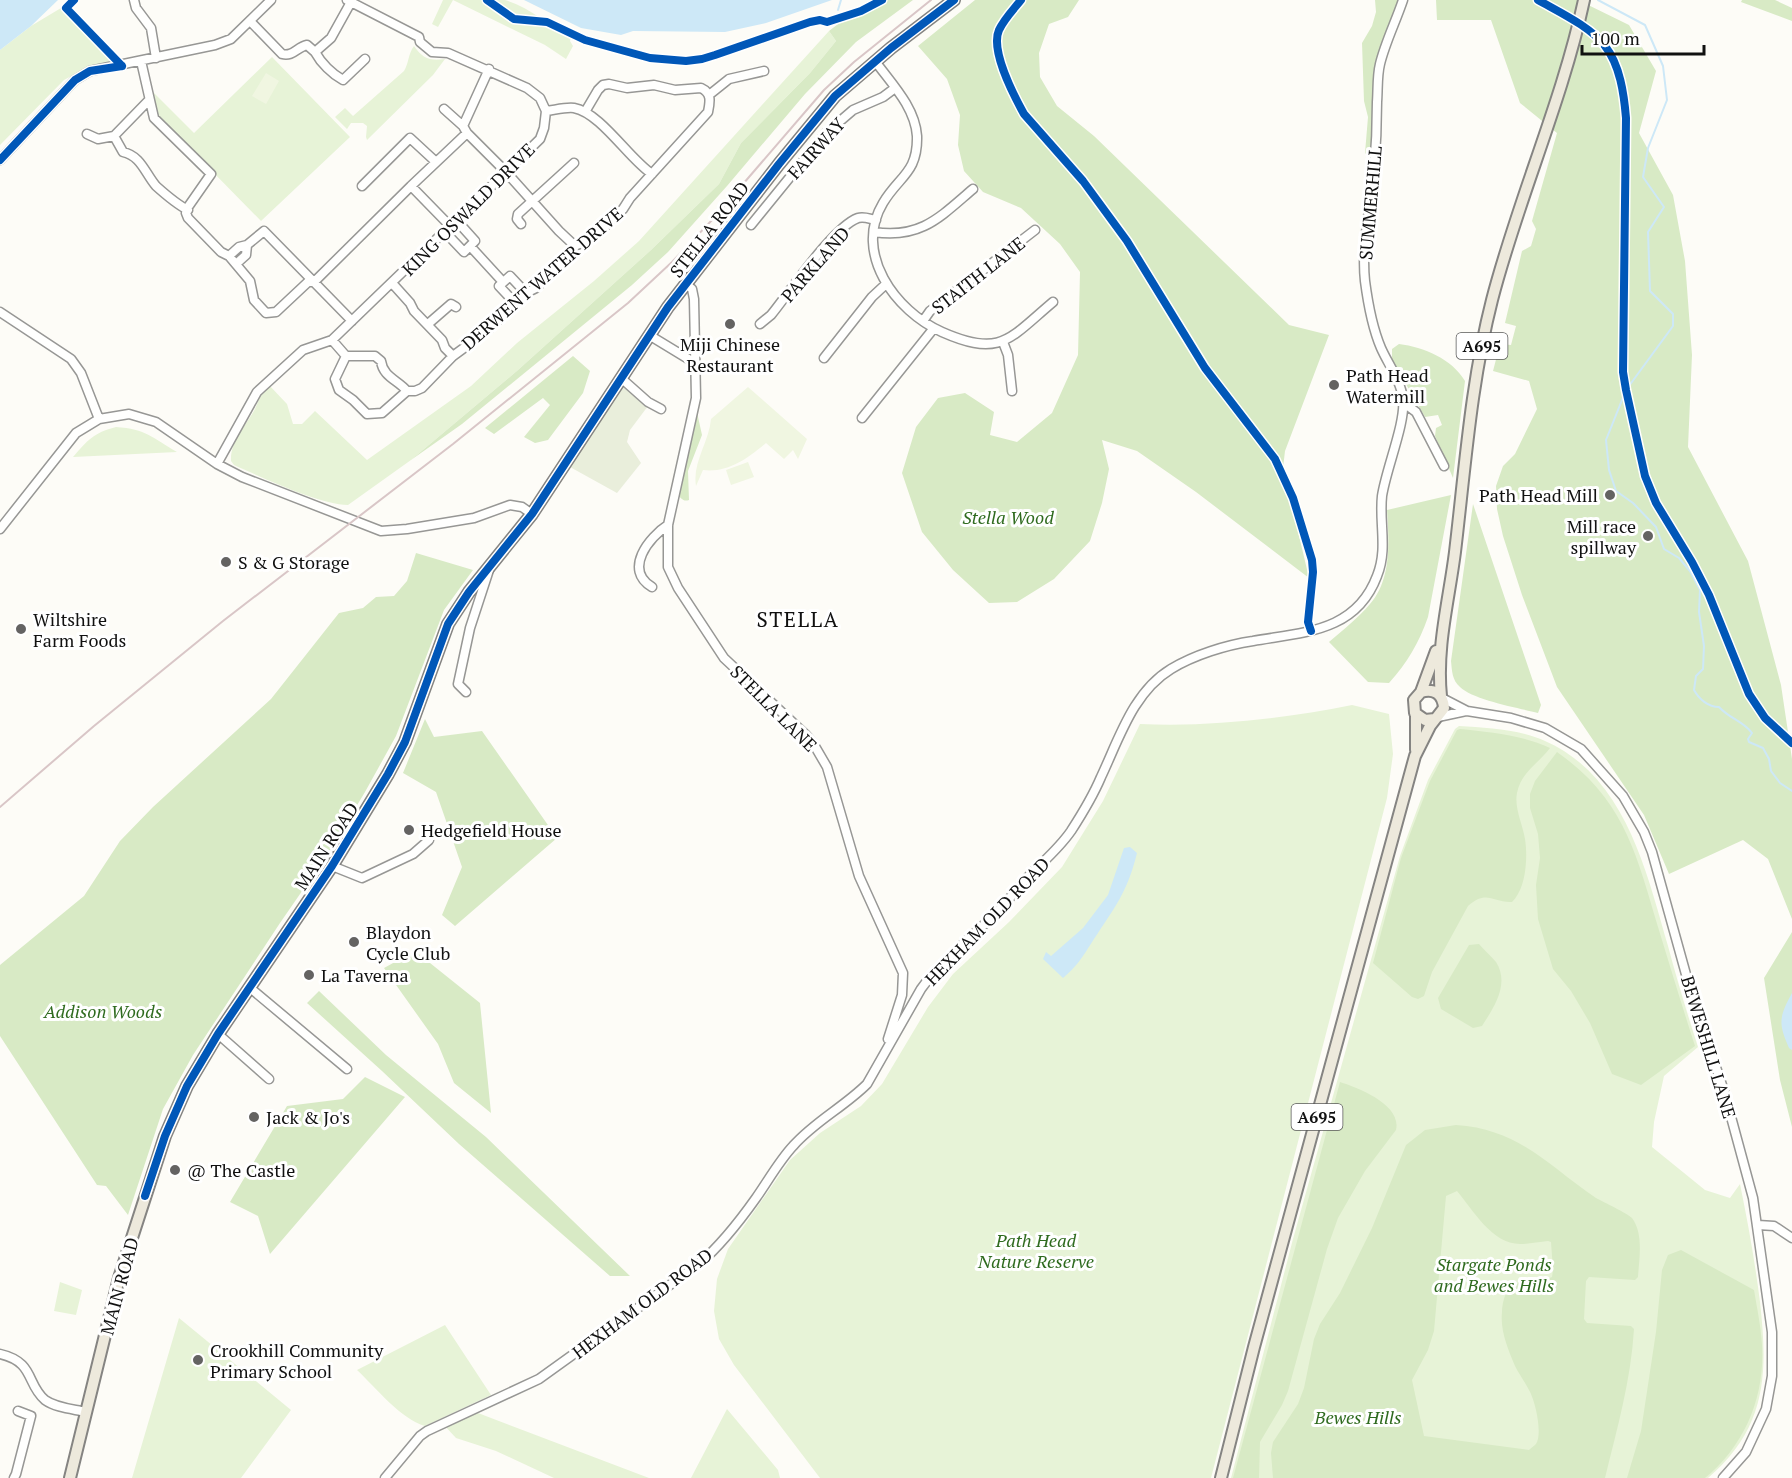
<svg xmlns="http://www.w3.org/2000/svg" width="1792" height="1478" font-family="'PT Serif',serif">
  <rect width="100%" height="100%" fill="#fdfcf7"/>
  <path fill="#e7f3d7" d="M443 0C458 0 493 0 505 0 529 7 550 26 571 37L570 41 573 46 566 59 545 45 453 0 438 27 432 24Z
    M61 8 112 61 86 68 64 80 0 145V50L31 26Z
    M829 31 836 41 810 73 741 143 719 184 651 250 518 370 411 460 348 505C321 505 261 477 234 465L231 461C230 441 246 426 255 409 259 400 261 392 268 384L287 404 293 424H302L315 411 367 460 471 386 517 343 594 281 639 241Z
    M414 46C423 59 430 61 445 59L433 75 367 140 366 137 367 126 363 123H351L347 129 335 117 345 108 353 116 404 71C409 63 408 54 414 46Z
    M272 57 350 137 261 221 156 114 153 92 194 133Z
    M116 427C146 429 153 438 177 452L73 457C88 440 93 433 116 427Z
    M1352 705 1389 714 1393 754 1387 798 1211 1478H820L734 1365 719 1339 714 1311 717 1279 728 1249 790 1160 820 1133 861 1106 882 1084 928 1007 953 974 1009 922 1062 867 1103 801 1140 724C1211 727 1282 719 1352 705Z
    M1459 726C1487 728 1519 729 1545 741 1625 776 1646 870 1668 946 1677 980 1687 1013 1698 1047L1664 1076 1654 1122 1652 1147 1705 1190 1730 1198 1740 1184C1748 1223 1755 1262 1760 1302 1768 1373 1767 1428 1708 1478H1231L1293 1239 1400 856 1428 780 1455 729Z
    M60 1282 82 1290 76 1315 54 1311Z
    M179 1318 291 1410 241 1478H132Z
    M445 1325 491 1395 425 1426C402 1420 375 1387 357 1370Z
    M727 1409 778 1470 780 1478H691Z
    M478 1413 649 1478H554L496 1451 456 1438 443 1424 460 1417Z"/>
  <path fill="#d8eac5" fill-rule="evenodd" d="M888 0H913L856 42 805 94 727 186 668 252 632 285 462 424 411 460 518 370 651 250 719 184 741 143 810 73 836 41 829 31 842 21 868 12Z
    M975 0H1079L1068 17 1049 24 1039 53 1040 77 1057 106 1094 136 1289 325 1329 335 1285 451 1283 468 1309 578 1196 492 1137 451 1102 440 1109 469 1102 503 1090 541 1054 579 1017 602 989 603 953 570 922 532 902 473 916 427 938 398 965 393 994 412 990 435 1017 442 1052 413 1078 355 1080 272 1060 244 1021 208 983 192 964 171 958 145 960 115 947 79 918 46Z
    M1375 0H1399L1376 63 1371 161 1365 153 1368 117 1364 101 1362 43 1372 26 1376 12Z
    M1436 0H1578L1629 25 1656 71 1639 133 1673 195 1685 261 1692 355 1688 447 1748 561 1781 685 1792 759V919L1768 859 1743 840 1669 874 1644 815 1557 687 1522 595 1503 536 1497 509 1496 486 1503 466 1515 454 1537 409 1529 381 1493 371 1500 344 1511 345 1516 326 1505 323 1522 251 1531 246 1536 229 1532 221 1557 133 1520 103 1491 20H1437Z
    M1742 0H1775L1792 8V21L1741 2Z
    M1399 344C1424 347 1452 359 1465 381L1453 478 1435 436 1436 428 1442 425 1438 415 1425 417 1392 360V349Z
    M573 356 590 371 583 393 548 440 535 443 524 437 550 405 543 398 494 434 485 428Z
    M696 408 702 435 688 471 689 500C683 502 681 498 677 494Z
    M1451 495 1428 617C1419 643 1407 663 1389 683L1368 682 1329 642C1343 630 1358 618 1370 604 1392 579 1389 540 1387 510Z
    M1473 504 1541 705 1538 713C1519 708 1473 700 1460 687 1452 680 1452 671 1451 661Z
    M416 553 473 570 444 610 396 736 365 792 329 852 280 923 193 1055 163 1109 128 1215 106 1186 97 1185 0 1036V965L84 896 120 841 153 807 271 699 339 613 363 608 376 597 394 596 407 581Z
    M425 719 434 737 482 731 557 838 455 926 442 915 462 867 436 792 403 773Z
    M1460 729C1490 732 1522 735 1550 748 1539 763 1521 772 1517 793 1514 808 1523 825 1525 839 1528 858 1526 889 1512 902 1493 903 1487 889 1468 906L1432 972 1424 996 1418 999 1412 997 1373 963 1401 858 1430 781 1457 730Z
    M1557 752C1624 799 1636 853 1658 927 1670 966 1682 1006 1695 1046L1641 1085 1612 1074 1590 1023 1571 991 1553 969 1538 919 1536 885 1540 858 1538 834 1530 808V794L1535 781Z
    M1792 932V1127L1780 1080 1764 978Z
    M1479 944C1484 950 1491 956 1496 962 1510 984 1494 1007 1482 1026L1473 1028 1441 1009 1438 998 1469 945Z
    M415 951 480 1003 491 1113 454 1083 438 1044 384 968Z
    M319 991 386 1055 486 1137 630 1276H610L459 1144 382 1071 307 1003Z
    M365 1077 405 1097 270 1254 258 1216 230 1202 287 1106 343 1099Z
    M1340 1082C1359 1088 1402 1105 1396 1130L1365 1171 1338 1218 1327 1249 1288 1391 1282 1405 1260 1442 1259 1478H1233Z
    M1456 1125C1519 1129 1547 1165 1596 1198 1605 1203 1627 1213 1632 1218 1644 1234 1639 1259 1638 1277L1635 1280 1589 1277 1586 1281 1584 1319 1587 1323 1631 1326 1634 1329C1631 1380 1617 1429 1605 1478H1273L1271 1453 1273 1442 1298 1404 1304 1388 1314 1339 1320 1324 1340 1293 1372 1228 1406 1145 1425 1130ZM1457 1191C1473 1210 1492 1244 1520 1244 1529 1244 1539 1242 1548 1241L1551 1242 1553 1270 1552 1277C1539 1284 1518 1278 1508 1290 1504 1296 1502 1305 1502 1312 1500 1331 1508 1349 1515 1366 1519 1374 1525 1382 1529 1390 1535 1400 1543 1433 1536 1444 1534 1446 1531 1448 1529 1450L1424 1436 1412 1380 1428 1350 1434 1331 1446 1196Z
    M1681 1250 1754 1290C1757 1308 1761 1327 1762 1345 1765 1397 1745 1445 1705 1478H1627L1641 1431 1656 1332 1662 1270 1668 1255Z"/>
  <path fill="#e9eedb" d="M622 384 648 406 630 430 627 442 641 463 617 493 570 467Z"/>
  <path fill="#f0f6e1" d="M266 73 279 81 266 104 252 96Z
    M748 387 807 439 798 459 793 450 784 459 766 443C748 458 728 473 703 470L696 486C692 463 709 442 711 419Z
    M748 462 754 477 731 485 726 470Z"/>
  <path fill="#cde8f7" d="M0 0H58L31 26 0 50Z
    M524 0H832L766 23 725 32 633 31 621 35 581 28Z
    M1130 847 1137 853C1128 889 1118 903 1098 933 1085 952 1081 963 1063 978L1043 959 1046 952 1051 956 1083 928 1108 895 1124 848Z
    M1792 993V1050L1789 1048C1778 1023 1779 1017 1792 993Z"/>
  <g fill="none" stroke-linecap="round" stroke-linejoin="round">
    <path stroke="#cde8f7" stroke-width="2" d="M1598 0 1645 25 1663 66 1667 100 1648 148 1643 177 1664 207 1648 232 1650 291 1673 314V326L1626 390 1606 440 1609 470 1616 491 1633 503 1656 527 1664 549 1679 558 1690 571 1700 590 1699 612 1704 646 1703 669 1696 676 1694 690C1699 699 1708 707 1719 707 1730 719 1743 721 1752 733L1748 739 1749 742 1763 748 1769 759 1771 771 1780 783 1792 791
      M838 10 841 0"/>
    <g stroke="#979795" stroke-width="11">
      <path id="minor" d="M134 0 136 8 151 28 156 58
        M250 21 282 54C293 57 297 47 307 45L315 52 331 38 351 2
        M315 52C321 63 332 74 343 80L365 59
        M141 61 154 118 211 174 188 207 186 213 188 218 221 252 229 256 239 247 247 245 264 231 352 321
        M875 61C891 83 915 107 917 136 918 173 899 176 883 203 853 253 895 311 942 332 1001 358 1009 339 1053 302
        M489 69 463 126 467 133 506 172 559 231 575 246
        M709 95 729 79 764 71
        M149 100 114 136 123 152C141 156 145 173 156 186 166 195 176 204 188 210
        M444 109 463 126
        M546 111C555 110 565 107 574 108 601 113 629 159 652 174
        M87 134 98 139 114 136
        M0 160 75 80 90 71 215 45 231 39 271 0
        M362 186 410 138 436 162
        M411 186 467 133
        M457 221 475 241 470 246 503 282
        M521 224 517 219 518 214 574 163
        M751 225 825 134 853 110 883 97 895 88
        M445 232 464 252 470 246
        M874 232C921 239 940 217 973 189
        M229 256 250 281 254 300 266 313 276 312 308 282H314L411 186 451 227
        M236 264 246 255 247 245
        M392 283 410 303 414 311 442 340 445 348 453 356
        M686 284 692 289 694 299 696 398 668 525V567L678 588 724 658 805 734 813 743 827 767 859 876 903 973 902 995 888 1039
        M515 303 499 286 510 276 526 293
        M0 312 71 359 81 373 99 419
        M923 321 930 311 1035 230
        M428 324 451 304 456 307
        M760 324 771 315C789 293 833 227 858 218 864 216 870 219 876 220
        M649 335 695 363
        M332 340 346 356H375L381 361C383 377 398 380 407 391
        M1003 342 1008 355 1012 391
        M346 356 335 379 339 390 353 400 367 414 382 413 407 391H415L422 388 453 356 487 331 526 293 536 288 571 255 575 246 594 237 623 209 630 198 708 112C710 102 712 93 701 88L675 90 654 85 627 88 609 84 603 85 598 90 585 112
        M824 358 872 297 886 284
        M621 378 648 402 661 409
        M1404 403 1416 412 1444 466
        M862 418 934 328
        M217 464 257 392 303 350 332 340 506 172 540 139 544 128 546 111 540 98 527 88 448 53 432 52 420 42 419 37 347 0
        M0 529 76 433 99 419 129 414 156 422 217 464 242 477 381 531 407 529 474 518 510 505 522 507 532 514
        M652 587C623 570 649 537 668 525
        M466 692 458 684 470 628 489 570
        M1442 698 1467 711 1511 718 1545 728 1581 749 1623 796 1644 832 1652 852 1692 996 1724 1091 1753 1198 1772 1332V1376L1766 1409 1746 1452 1723 1478
        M1438 717 1466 711
        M332 866 362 878 413 854 429 840
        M249 987 347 1069
        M218 1034 269 1079
        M1758 1225 1774 1226 1792 1238
        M0 1354C35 1362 26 1384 45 1400 56 1408 73 1409 86 1412
        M14 1478 16 1474 31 1416 18 1411
        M385 1478 420 1436 427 1431 539 1379 699 1264C721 1245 739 1222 756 1198 768 1181 779 1161 793 1146 815 1121 844 1107 867 1084L921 989C942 960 970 939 995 914 1009 901 1019 885 1033 872 1046 859 1060 847 1071 831 1082 814 1093 796 1101 777 1119 739 1133 692 1171 669 1194 655 1226 645 1253 641 1304 632 1356 632 1377 576 1388 549 1379 523 1382 496 1386 469 1406 422 1403 399 1401 381 1388 364 1381 348 1372 327 1368 304 1365 281 1361 244 1371 207 1374 170 1376 147 1377 124 1377 102 1378 89 1377 76 1380 64 1385 43 1396 21 1403 0"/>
    </g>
    <g stroke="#858482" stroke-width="14">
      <path id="major" d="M1421 692 1436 651
        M1441 696C1436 647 1449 600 1455 552 1465 468 1471 382 1492 300 1518 199 1562 102 1584 0
        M1416 750V715
        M70 1478 119 1278 165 1136 187 1086 218 1034 332 866 388 774 405 742 448 624 469 592 532 514 668 307 779 164 835 96 891 48 954 0
        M1221 1478 1254 1347 1415 756 1430 726 1444 708C1443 694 1434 688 1421 692L1414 700 1415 713 1425 720 1435 719"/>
    </g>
    <use href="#minor" stroke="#fffffe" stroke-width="8"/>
    <use href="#major" stroke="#ede9dc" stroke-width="10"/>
    <path stroke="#d9c6c7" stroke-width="2" d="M0 807 94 726 223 621 453 444 628 303 672 262 712 220 824 90 854 62 931 0"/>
    <g stroke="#fff" stroke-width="11">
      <path id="cycleway" d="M74 0 66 8 122 66
        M487 0 514 19 547 22 585 40 650 58 686 61 702 59 715 55 810 22 820 20 827 22 861 11 882 0
        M1021 0C1013 10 1004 19 999 30 990 50 1014 96 1024 114L1083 181 1127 241 1205 368 1275 459 1293 498 1312 560 1313 572 1308 622 1311 631
        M1538 0C1559 12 1591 27 1605 46 1620 65 1624 94 1626 118L1623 372 1626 390 1645 476 1656 503 1692 562 1709 595 1749 694 1765 718 1792 743
        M0 160 75 80 90 71 122 66
        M145 1196 165 1136 187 1086 218 1034 332 866 388 774 405 742 448 624 469 592 532 514 668 307 779 164 835 96 891 48 954 0"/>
    </g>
    <use href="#cycleway" stroke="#0057b8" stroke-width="8"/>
  </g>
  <g fill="#646362" stroke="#fff" stroke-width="2">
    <circle cx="730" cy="324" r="6"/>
    <circle cx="1334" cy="385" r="6"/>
    <circle cx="1610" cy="495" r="6"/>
    <circle cx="1648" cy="536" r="6"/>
    <circle cx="226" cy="562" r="6"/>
    <circle cx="21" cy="629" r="6"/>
    <circle cx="409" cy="830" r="6"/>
    <circle cx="354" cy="942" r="6"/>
    <circle cx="309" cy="975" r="6"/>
    <circle cx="254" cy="1117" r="6"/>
    <circle cx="175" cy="1170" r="6"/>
    <circle cx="198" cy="1360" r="6"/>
  </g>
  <g text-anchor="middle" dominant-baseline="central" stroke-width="6" stroke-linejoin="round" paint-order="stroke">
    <g fill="#fff" stroke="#585858" stroke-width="1.5">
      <rect x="1456.5" y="333" width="51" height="26" rx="4.5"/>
      <rect x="1291.5" y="1104" width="51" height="26" rx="4.5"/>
    </g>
    <g font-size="16" font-weight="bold" fill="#111">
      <text x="1482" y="346">A695</text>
      <text x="1317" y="1117">A695</text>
    </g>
    <g font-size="18" fill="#111" stroke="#fff">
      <text transform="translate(816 148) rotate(-48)">FAIRWAY</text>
      <text transform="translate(1370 203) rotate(-85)">SUMMERHILL</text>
      <text transform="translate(468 209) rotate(-45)">KING OSWALD DRIVE</text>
      <text transform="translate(709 229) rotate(-52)">STELLA ROAD</text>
      <text transform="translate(815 264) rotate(-49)">PARKLAND</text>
      <text transform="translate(978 275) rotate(-38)">STAITH LANE</text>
      <text transform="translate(542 278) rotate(-41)">DERWENT WATER DRIVE</text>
      <text transform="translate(774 708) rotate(45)">STELLA LANE</text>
      <text transform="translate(326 846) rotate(-57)">MAIN ROAD</text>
      <text transform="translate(987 921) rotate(-46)">HEXHAM OLD ROAD</text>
      <text transform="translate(1709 1047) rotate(73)">BEWESHILL LANE</text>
      <text transform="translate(119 1286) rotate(-75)">MAIN ROAD</text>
      <text transform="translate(642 1303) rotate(-37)">HEXHAM OLD ROAD</text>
    </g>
    <g font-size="18" fill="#111" stroke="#fff" text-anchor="start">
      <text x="730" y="344" text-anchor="middle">Miji Chinese<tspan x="730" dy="21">Restaurant</tspan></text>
      <text x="1346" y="375">Path Head<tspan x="1346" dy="21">Watermill</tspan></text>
      <text x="1598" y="495" text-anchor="end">Path Head Mill</text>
      <text x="1636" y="526" text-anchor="end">Mill race<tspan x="1636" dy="21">spillway</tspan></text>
      <text x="238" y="562">S &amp; G Storage</text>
      <text x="33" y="619">Wiltshire<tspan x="33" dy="21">Farm Foods</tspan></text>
      <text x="421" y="830">Hedgefield House</text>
      <text x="366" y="932">Blaydon<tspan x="366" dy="21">Cycle Club</tspan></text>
      <text x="321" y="975">La Taverna</text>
      <text x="266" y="1117">Jack &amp; Jo's</text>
      <text x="187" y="1170">@ The Castle</text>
      <text x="210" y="1350">Crookhill Community<tspan x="210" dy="21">Primary School</tspan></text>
    </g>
    <g font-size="18" font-style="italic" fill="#2f6b1f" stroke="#fff">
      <text x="1008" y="517">Stella Wood</text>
      <text x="103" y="1011">Addison Woods</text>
      <text x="1036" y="1240">Path Head<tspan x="1036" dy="21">Nature Reserve</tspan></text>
      <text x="1494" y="1264">Stargate Ponds<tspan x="1494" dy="21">and Bewes Hills</tspan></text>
      <text x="1358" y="1417">Bewes Hills</text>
    </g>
    <g font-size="21" letter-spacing="1.5" fill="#111" stroke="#fff">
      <text x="798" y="619">STELLA</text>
    </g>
  </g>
  <path d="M1582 45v9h122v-9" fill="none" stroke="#111111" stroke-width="3"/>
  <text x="1591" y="45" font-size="18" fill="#111111" stroke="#ffffff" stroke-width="4.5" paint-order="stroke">100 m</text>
</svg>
